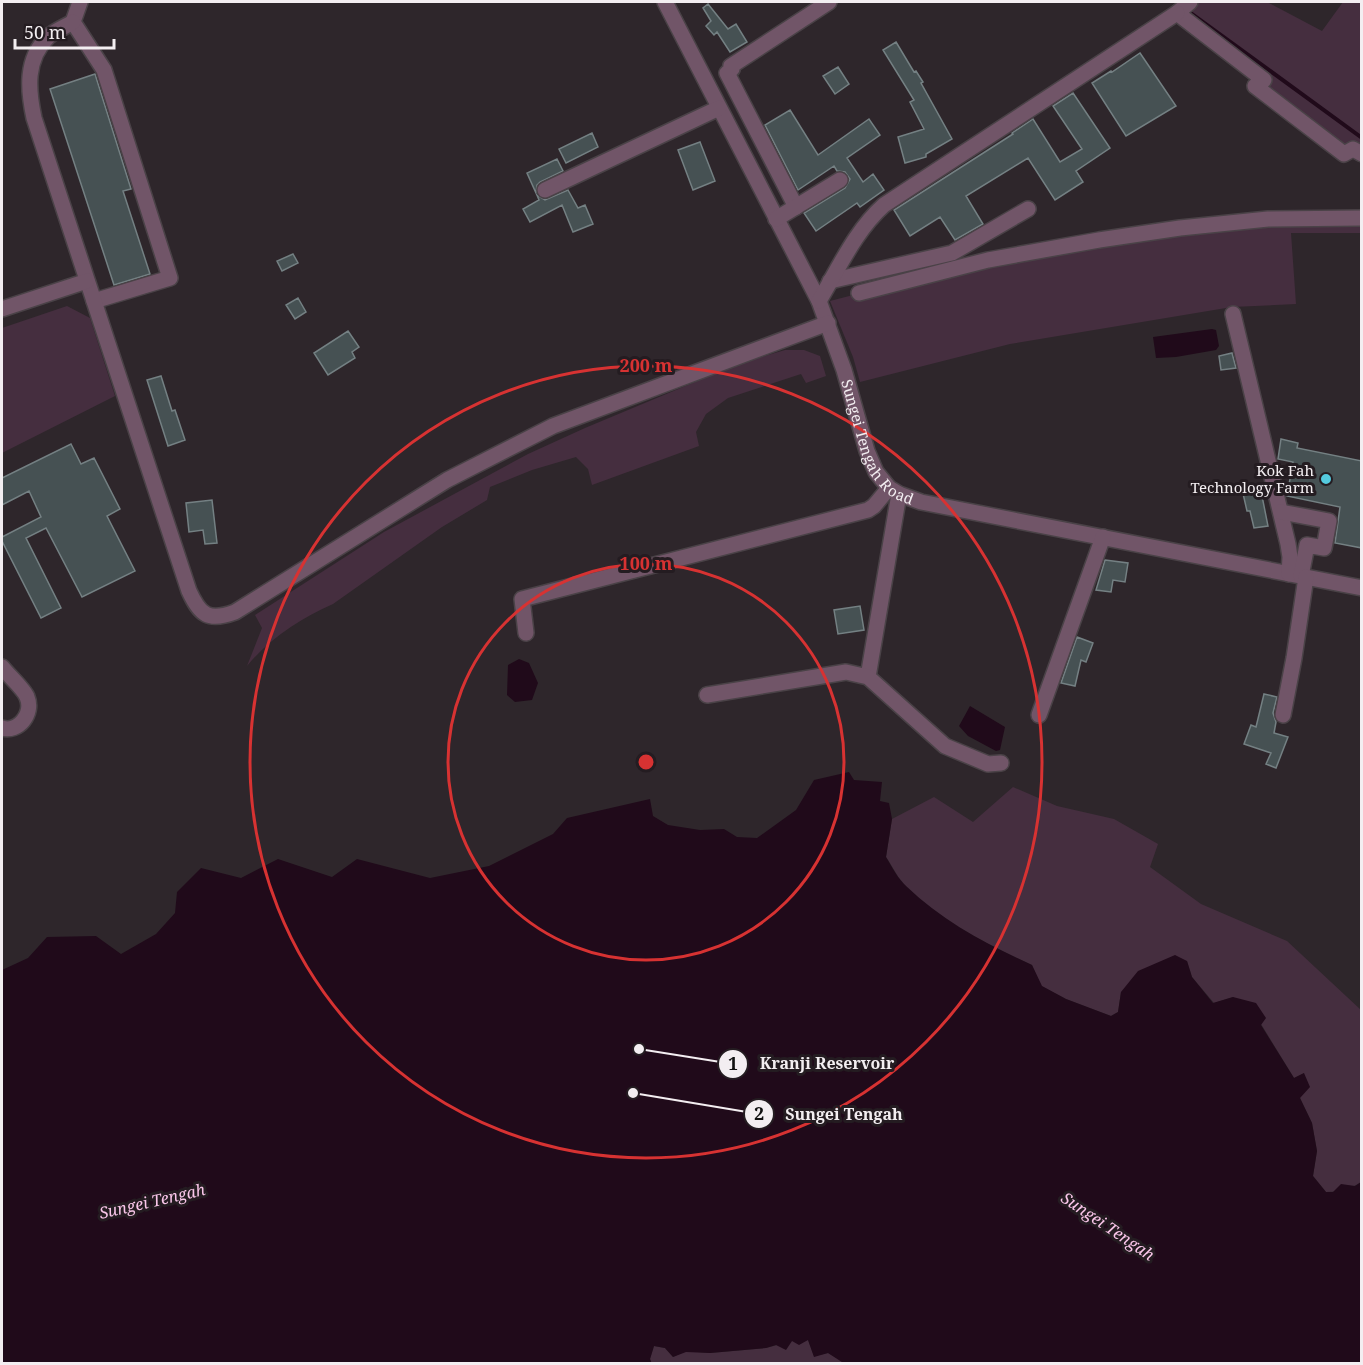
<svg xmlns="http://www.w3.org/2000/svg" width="1363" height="1365" font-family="'Noto Serif',serif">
  <rect width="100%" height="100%" fill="#2e262b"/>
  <path fill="#452e3f" d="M1190 2H1267L1322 31 1343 2H1361V154H1344L1255 86 1264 81 1177 13Z
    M1361 218V233H1291L1296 304 1232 307 1010 344 860 382 853 357 830 301 988 260 1099 240Z
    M67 306 90 318 115 396 2 453V328Z
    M785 350H804L820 356 826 376 806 383 801 374 728 398 706 414 696 432 699 446 592 485 588 469 576 457 532 470 490 487 487 500 442 527 333 604C301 618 269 639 247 666L262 628 255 615 384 532 528 454 585 428 738 364Z
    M1013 787 1057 806 1114 819 1158 844 1150 867 1201 904 1287 941 1361 1010V1182C1351 1189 1338 1192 1326 1192L1313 1176 1317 1151 1312 1123 1300 1098 1304 1073 1294 1078 1261 1024 1233 997 1214 1003 1192 977 1187 961 1121 992 1118 1012 1111 1016 1066 999 1041 986 1032 965C988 945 942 921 907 887 898 879 893 867 886 857L892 819 934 797 973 822Z
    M808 1340 814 1356 828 1353 845 1363 652 1364 650 1359 654 1346 665 1348 673 1357 686 1351 710 1353 766 1348 792 1341Z"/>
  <path fill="#200a1a" d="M1212 329 1216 330 1219 346 1216 350 1176 357 1156 358 1153 337Z
    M519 659 529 663 538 683 532 700 515 702 507 695 508 665Z
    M970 706 1005 727 1000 750 996 751 968 736 959 726Z
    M849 772 854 780 882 782 880 801 889 803 892 819 886 857C892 867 898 879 907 887 942 921 988 945 1032 965L1042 986 1066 999 1111 1016 1118 1012 1121 992 1138 971 1175 955 1187 961 1192 977 1213 1003 1233 997 1256 1003 1266 1018 1261 1025 1294 1078 1304 1073 1310 1087 1300 1098 1312 1123 1317 1151 1313 1176 1326 1192H1333L1341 1184 1355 1186 1361 1182V1363L845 1364 828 1353 814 1357 808 1340 799 1345 792 1341 786 1350 776 1345 766 1348 710 1353 686 1352 673 1357 665 1348 654 1346 650 1359 652 1364 2 1363V970L28 958 47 937 96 936 121 954 156 934 175 913 177 892 201 868 241 878 278 859 332 877 357 859 430 878 489 866 553 834 567 818 650 799 653 816 668 825 700 830 724 829 737 837 757 838 796 810 814 780Z"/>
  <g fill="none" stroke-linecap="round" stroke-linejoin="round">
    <path stroke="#200a1a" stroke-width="4" d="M1188 11 1362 138"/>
  </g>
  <path fill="#465153" stroke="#748083" stroke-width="1.5" d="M708 4 728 29 736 24 747 42 730 52 717 32 714 35 706 26 711 21 703 8Z
    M896 42 914 72 916 71 923 82 921 83 952 139 926 154V157L905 163 898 137 924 129 910 102 914 100 883 50Z
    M1140 53 1176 106 1126 136 1092 83 1111 71 1112 72Z
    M838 67 849 84 835 94 823 76Z
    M95 74 131 189 123 191 150 274 114 285 50 89Z
    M1073 93 1110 148 1076 171 1083 182 1055 200 1028 158 966 196 983 224 955 240 940 217 910 236 894 210 1013 134 1012 133 1033 119 1060 162 1082 149 1053 106Z
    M790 110 818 155 869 119 880 135 847 158 863 182 873 174 884 190 860 207 857 203 816 231 804 213 845 188 850 179 845 172 837 171 834 166 798 190 765 125Z
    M592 133 598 147 566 163 559 149Z
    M700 142 715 181 693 190 678 150Z
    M557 159 563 171 540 182 537 185 536 193 527 173Z
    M568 190 578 208 585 205 593 224 573 232 562 205 530 222 523 209 539 200 537 195 545 200Z
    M293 254 298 263 282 271 277 261Z
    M298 298 306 312 295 319 286 305Z
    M348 331 359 347 352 352 355 358 328 375 314 353Z
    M1232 353 1236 368 1221 370 1219 356Z
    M161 376 172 411 175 410 185 440 168 446 147 380Z
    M1281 439 1298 443 1297 448 1362 461V548L1335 543 1340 507 1287 496 1293 462 1278 459Z
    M71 444 81 464 94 458 120 509 107 516 135 571 82 597 46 528 26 538 61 608 41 618 2 541V537L41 517 29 491 2 505V478Z
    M1260 486 1268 526 1254 528 1250 511H1247L1242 489Z
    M212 500 217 543 205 544 203 530 189 532 186 503Z
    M1105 560 1128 563 1125 582 1113 580 1111 592 1096 590Z
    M860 606 864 630 838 634 834 610Z
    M1077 637 1093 643 1086 662 1081 660 1075 686 1061 683Z
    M1264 694 1277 697 1273 713 1276 722 1274 733 1288 737 1276 768 1266 764 1271 753 1244 744 1251 725 1256 727Z"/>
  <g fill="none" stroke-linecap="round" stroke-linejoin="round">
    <g stroke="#4a4247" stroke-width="18">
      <g id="minor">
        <path d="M80 2 73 22 104 70 170 278 94 301"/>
        <path id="s1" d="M665 2 819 301 844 370 867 451 876 472 889 488 899 494 921 502 1362 588"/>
        <path d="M1190 2 1177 13 1264 80 1255 86 1344 154 1353 149 1362 154"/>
        <path d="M73 22C65 27 54 31 48 37 25 59 28 90 34 118L189 591C200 615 208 622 235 612L447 480 553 426 828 323"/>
        <path d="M545 190 719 108"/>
        <path d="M796 207 727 73 732 69 731 66 829 2"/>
        <path d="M776 219 840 180"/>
        <path d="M830 281 952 253 1028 209"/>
        <path d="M859 293 988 260 1099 240 1180 228 1268 219 1362 218"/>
        <path d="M819 301C839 268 855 231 884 205L1177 13"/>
        <path d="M2 309 87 281"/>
        <path d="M1233 314 1288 544 1290 557 1289 574"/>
        <path d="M1281 512 1329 521 1324 548 1307 545 1301 576"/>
        <path d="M526 633 522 599 868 510 874 506 889 488"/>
        <path d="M2 667C8 675 24 689 27 697 34 714 18 733 2 728"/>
        <path d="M868 677 899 494"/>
        <path d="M707 695 846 672 868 677 945 746 988 764 1001 763"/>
        <path d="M1039 715 1103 537"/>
        <path d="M1283 715 1294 658 1306 577"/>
      </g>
    </g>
    <use href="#minor" stroke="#715568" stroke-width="15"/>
  </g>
  <g fill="none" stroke="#d73232" stroke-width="3">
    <circle cx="646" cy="762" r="198"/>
    <circle cx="646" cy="762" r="396"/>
  </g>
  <circle fill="#54cade" stroke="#241c21" stroke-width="2" cx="1326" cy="479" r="6"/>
  <g text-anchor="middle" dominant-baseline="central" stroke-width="6" stroke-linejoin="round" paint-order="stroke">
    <g font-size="15" fill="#f3eef1" stroke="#241c21">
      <text stroke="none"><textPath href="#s1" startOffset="492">Sungei Tengah Road</textPath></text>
    </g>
    <g font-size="15" fill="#f3eef1" stroke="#241c21" text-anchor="end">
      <text x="1314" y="470">Kok Fah<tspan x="1314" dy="17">Technology Farm</tspan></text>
    </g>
    <g font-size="16" font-style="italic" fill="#fac6ea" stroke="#241c21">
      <text transform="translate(152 1201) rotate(-13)">Sungei Tengah</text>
      <text transform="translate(1108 1226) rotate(34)">Sungei Tengah</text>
    </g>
  </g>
  <circle cx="646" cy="762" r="9" fill="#d73232" stroke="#241c21" stroke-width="3"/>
  <g font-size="18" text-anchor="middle" font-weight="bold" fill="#d73232" stroke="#241c21" stroke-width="6" stroke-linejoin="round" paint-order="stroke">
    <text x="646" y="372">200 m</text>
    <text x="646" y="570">100 m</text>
  </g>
  <path fill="none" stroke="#f3eef1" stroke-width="2" d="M639 1049L733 1064M633 1093L759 1114"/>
  <g fill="#f3eef1" stroke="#241c21" stroke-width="2">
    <circle cx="639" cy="1049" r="6"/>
    <circle cx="633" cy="1093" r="6"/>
    <circle cx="733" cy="1064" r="15"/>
    <circle cx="759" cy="1114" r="15"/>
  </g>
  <g font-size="18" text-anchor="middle" font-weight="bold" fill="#111">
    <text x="733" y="1070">1</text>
    <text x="759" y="1120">2</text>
  </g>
  <g font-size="16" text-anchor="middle" font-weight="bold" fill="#f3eef1" stroke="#241c21" stroke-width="6" stroke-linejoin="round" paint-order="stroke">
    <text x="827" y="1069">Kranji Reservoir</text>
    <text x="844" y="1120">Sungei Tengah</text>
  </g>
  <rect width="1363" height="1365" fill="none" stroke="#f3eef1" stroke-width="6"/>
  <path d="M15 39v9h99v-9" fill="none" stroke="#f3eef1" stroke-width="3"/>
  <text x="24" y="39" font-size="18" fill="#f3eef1" stroke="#241c21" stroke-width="4.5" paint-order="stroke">50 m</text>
</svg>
